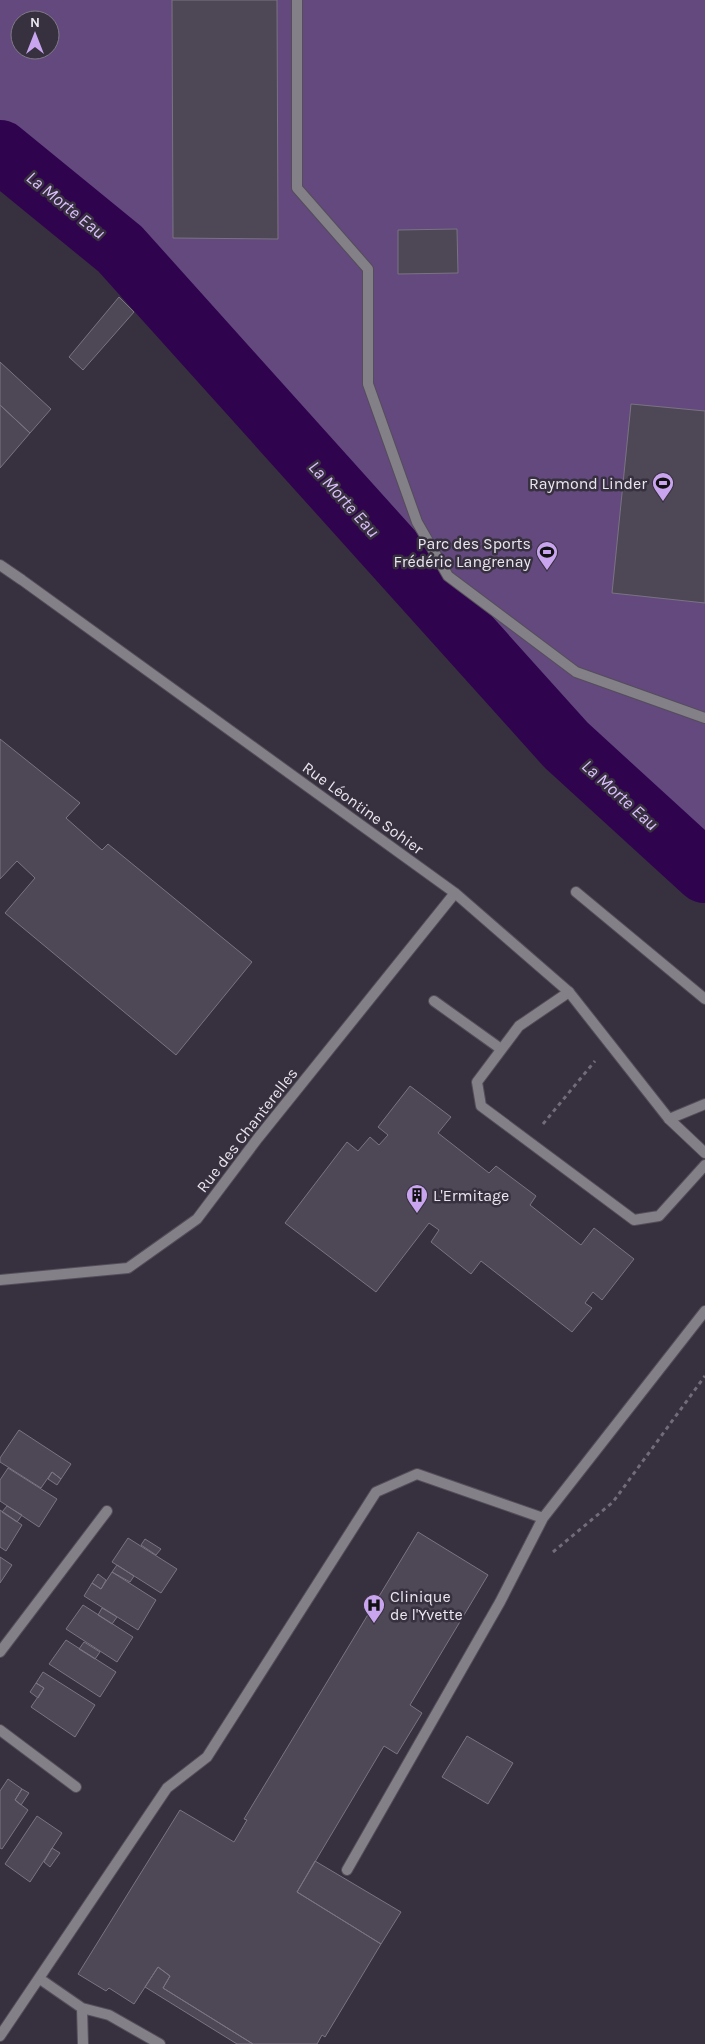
<svg xmlns="http://www.w3.org/2000/svg" width="705" height="2044" font-family="Karla,sans-serif">
  <rect width="100%" height="100%" fill="#37303e"/>
  <path fill="#64497f" fill-rule="evenodd" d="M0 0H705V883L552 751 226 392 104 252 0 172ZM20 20H50V50H20Z"/>
  <g fill="none" stroke-linecap="round" stroke-linejoin="round">
    <path stroke="#30034e" stroke-width="62" d="M0 151 120 249 566 745 705 872"/>
  </g>
  <path fill="#4e4856" stroke="#7a7383" d="M172 0H277L278 239 173 238Z
    M457 229 458 273 398 274V230Z
    M119 297 134 312 83 370 69 357Z
    M0 362 51 409 30 433 0 405Z
    M631 404 705 411V603L612 593Z
    M0 405 30 433 0 468Z
    M0 739 80 803 66 818 102 850 108 844 252 962 176 1055 5 913 35 878 17 861 0 879Z
    M410 1086 451 1117 438 1133 489 1173 496 1166 536 1196 530 1205 581 1245 594 1228 634 1259 602 1300 593 1292 585 1303 592 1308 572 1332 481 1261 471 1274 431 1242 439 1230 429 1223 376 1292 285 1223 347 1142 358 1151 370 1137 379 1145 388 1135 378 1127Z
    M19 1430 71 1464 61 1479 52 1472 41 1488 0 1462V1458Z
    M8 1468 57 1499 39 1527 0 1501V1480Z
    M52 1472 61 1479 57 1485 48 1479Z
    M7 1506 22 1515 17 1522 2 1512Z
    M0 1510 22 1525 6 1551 0 1547Z
    M418 1532 488 1575 410 1705 422 1713 397 1754 384 1746 297 1892 381 1944 325 2037 322 2035 317 2044H253L163 1988 170 1976 158 1967 134 2004 109 1988 106 1991 78 1974 180 1810 234 1842 247 1820 244 1819Z
    M128 1538 177 1569 161 1593 112 1562Z
    M145 1539 161 1549 156 1555 141 1545Z
    M0 1557 12 1565 0 1583Z
    M117 1565 134 1576 130 1582 112 1572Z
    M112 1572 156 1600 138 1630 84 1596 92 1583 101 1589Z
    M98 1574 106 1580 101 1589 92 1583Z
    M83 1605 133 1637 117 1662 66 1629Z
    M102 1608 117 1617 112 1624 98 1615Z
    M66 1640 116 1672 100 1697 49 1664Z
    M84 1642 100 1652 95 1659 79 1649Z
    M43 1672 95 1705 75 1737 31 1707 44 1688 36 1683Z
    M36 1683 44 1688 38 1698 30 1692Z
    M467 1736 513 1763 488 1804 442 1777Z
    M8 1779 22 1789 15 1800 28 1810 2 1849 0 1848V1791Z
    M22 1789 29 1793 21 1805 15 1800Z
    M37 1816 62 1833 30 1882 5 1864Z
    M52 1848 60 1853 50 1867 44 1862Z
    M315 1861 401 1912 381 1944 297 1892Z
    M158 1967 170 1976 163 1988 253 2044H237L145 1987Z"/>
  <g fill="none" stroke-linecap="round" stroke-linejoin="round">
    <g stroke="#544d5a" stroke-width="12">
      <path id="service" d="M297 0V188L368 269V384L417 522 448 576 576 672 705 718
        M576 892 705 999
        M569 992 519 1026 477 1082 481 1106 634 1220 659 1216 705 1165
        M434 1001 501 1049
        M669 1119 705 1104
        M347 1870 500 1602 543 1518
        M40 1979 82 2008 109 2015 160 2044
        M82 2008 83 2044
        M0 2036 167 1788 207 1757 376 1492 417 1474 543 1518 705 1311"/>
    </g>
    <g stroke="#544d5a" stroke-width="12">
      <path id="minor" d="M0 565 22 580 455 893 569 992 669 1119 705 1153
        M0 1280 128 1268 197 1219 258 1138 455 893
        M0 1652 107 1511
        M0 1730 76 1787"/>
    </g>
    <path stroke="#726c79" stroke-width="3" stroke-dasharray="4 4" stroke-linecap="butt" d="M543 1124 595 1061
      M553 1552 613 1502 705 1376"/>
    <use href="#service" stroke="#838087" stroke-width="10"/>
    <use href="#minor" stroke="#838087" stroke-width="10"/>
  </g>
  <defs>
    <g id="stadium-pin" transform="scale(1.125)"><path d="M0 17L-7.5 6A9.5 9.5 0 1 1 7.5 6Z" fill="#c8a5ee" stroke="#37303e"/><path d="M0-5a6.5 5 0 1 0 0 10a6.5 5 0 1 0 0-10ZM-3.5-1.8h7v3.6h-7Z" fill="#111"/></g>
    <g id="building-pin" transform="scale(1.125)"><path d="M0 17L-7.5 6A9.5 9.5 0 1 1 7.5 6Z" fill="#c8a5ee" stroke="#37303e"/><path d="M-4-6H4V6H1V3H-1V6H-4ZM-2.5-4.3h1.7v1.8h-1.7ZM.8-4.3h1.7v1.8H.8ZM-2.5-1h1.7V.8h-1.7ZM.8-1h1.7V.8H.8Z" fill="#111"/></g>
    <g id="hospital-pin" transform="scale(1.125)"><path d="M0 17L-7.5 6A9.5 9.5 0 1 1 7.5 6Z" fill="#c8a5ee" stroke="#37303e"/><path d="M-5-5h3v3.5h4V-5h3V5h-3V1.5h-4V5h-3Z" fill="#111"/></g>
  </defs>
  <g fill-rule="evenodd">
    <use href="#stadium-pin" x="663" y="483"/>
    <use href="#stadium-pin" x="547" y="552"/>
    <use href="#building-pin" x="417" y="1195"/>
    <use href="#hospital-pin" x="374" y="1605"/>
  </g>
  <g text-anchor="middle" dominant-baseline="central" stroke-width="5" stroke-linejoin="round" paint-order="stroke">
    <g font-size="16" fill="#eae6ef" stroke="#37303e" text-anchor="end">
      <text x="647" y="483">Raymond Linder</text>
      <text x="531" y="543">Parc des Sports<tspan x="531" dy="18">Frédéric Langrenay</tspan></text>
      <text x="433" y="1195" text-anchor="start">L'Ermitage</text>
      <text x="390" y="1596" text-anchor="start">Clinique<tspan x="390" dy="18">de l'Yvette</tspan></text>
    </g>
    <g font-size="16" fill="#eae6ef" stroke="#37303e">
      <text transform="translate(363 808) rotate(36)">Rue Léontine Sohier</text>
      <text transform="translate(247 1130) rotate(-52)">Rue des Chanterelles</text>
    </g>
    <g font-size="18" font-style="italic" fill="#dcbffe" stroke="#37303e">
      <text transform="translate(66 205) rotate(39)">La Morte Eau</text>
      <text transform="translate(344 499) rotate(48)">La Morte Eau</text>
      <text transform="translate(620 795) rotate(42)">La Morte Eau</text>
    </g>
  </g>
  <g transform="translate(35 35)"><circle r="24" fill="#37303e" stroke="#7f7985"/>
  <path d="M0-4L9 19L0 12L-9 19Z" fill="#c8a5ee"/>
  <text y="-8" font-size="14" font-weight="bold" text-anchor="middle" fill="#eae6ef">N</text>
  </g>
</svg>
